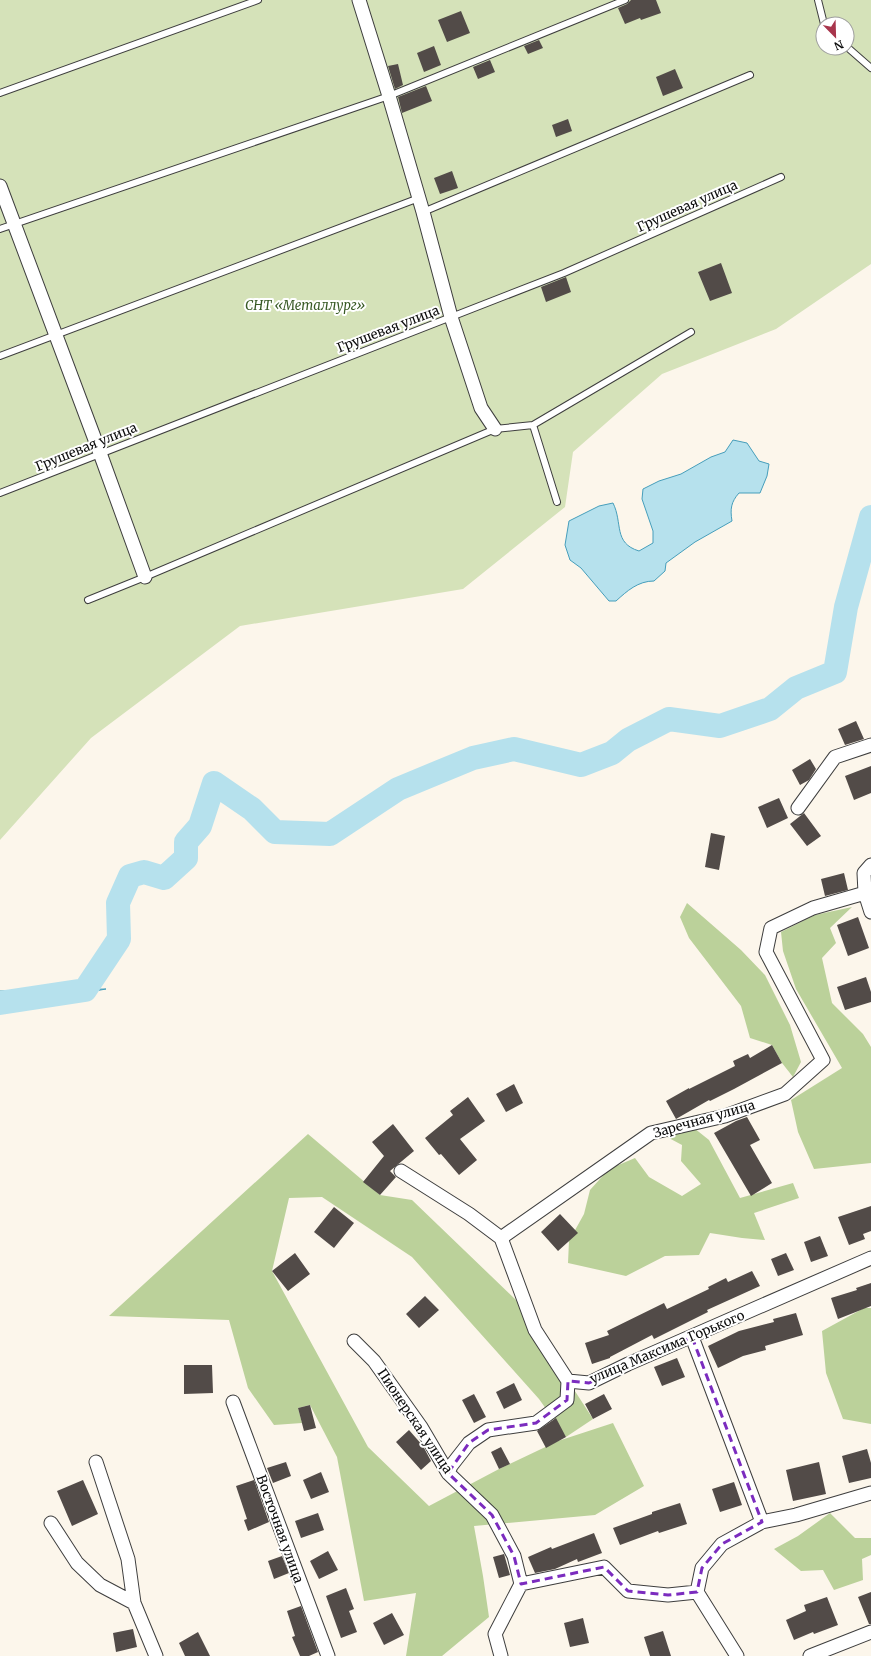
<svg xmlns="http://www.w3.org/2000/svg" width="871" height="1656" font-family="Merriweather,serif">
  <rect width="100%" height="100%" fill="#fcf6eb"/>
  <path fill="#d5e2b9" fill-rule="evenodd" d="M0 0H871V264L776 329 662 374 573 452 565 507 463 589 240 626 91 738 0 840ZM823 24H847V48H823Z"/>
  <path fill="#bbd19a" d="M687 903 741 950 765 975 790 1025 801 1062 793 1077 782 1063 772 1045 750 1038 741 1006 689 938 680 917Z
    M852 907 830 928 836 943 822 958 832 1003 863 1034 871 1047V1163L814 1169 798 1132 791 1100 842 1068 796 989 783 951 781 932 815 915Z
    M689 1124 709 1140 740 1198 793 1183 799 1198 754 1213 765 1240 742 1238 710 1233 699 1255 665 1256 626 1276 568 1263 569 1241 584 1214 590 1190 609 1169 635 1158 649 1177 682 1196 701 1184 681 1161 682 1145 667 1137Z
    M308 1134 380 1195 412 1200 516 1300 593 1419 566 1437 539 1399 412 1257 322 1197 289 1198 272 1271 368 1447 429 1506 499 1469 558 1441 613 1423 644 1486 595 1515 474 1526 483 1576 489 1617 442 1656H406L416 1593 364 1601 337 1457 310 1405 298 1408 302 1423 274 1425 248 1388 229 1320 109 1316Z
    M864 1308H871V1424L843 1419 826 1373 822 1331Z
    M830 1513 855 1538H871V1555L862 1559 863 1580 834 1590 823 1570 801 1571 774 1549 798 1536Z"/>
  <path fill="#b6e1ed" stroke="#469ebb" d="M733 440 747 443 759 461 769 464 767 476 760 493H739C731 502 730 509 732 521L695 542 666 563 665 571 654 581C638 581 627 591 616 601H609L581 568 570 560 565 545 569 521 599 506 613 503C623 523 613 543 639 551L653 543V531L642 499 643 489 659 481 681 474 711 457 725 452Z
    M106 989 0 1008V991Z"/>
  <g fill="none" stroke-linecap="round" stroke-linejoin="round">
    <path stroke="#b6e1ed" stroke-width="24" d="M0 1003 85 990 119 939 118 903 130 876 144 872 164 878 186 858V842L200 826 214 783 252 809 275 832 330 834 398 789 473 758 514 749 581 765 612 753 628 740 669 719 720 726 770 709 796 688 835 672 846 607 871 517"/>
  </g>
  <path fill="#524b48" d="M631 0H656L661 13 641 20 640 18 625 24 618 8 627 4Z
    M461 11 470 33 447 42 438 20Z
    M539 40 543 48 528 54 524 46Z
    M434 46 441 65 424 72 417 53Z
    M490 60 495 72 478 79 473 67Z
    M398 64 403 85 395 89 388 66Z
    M675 69 683 88 663 96 656 77Z
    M426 86 432 101 402 113 398 97Z
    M568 119 572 131 556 137 552 125Z
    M452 171 458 188 440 194 434 178Z
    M721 263 732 293 710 301 698 272Z
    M566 277 571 292 546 302 541 287Z
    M856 721 864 739 845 745 838 729Z
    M810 759 816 769 809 780 800 785 792 770Z
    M871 766V793L854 800 845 776Z
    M779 798 788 818 767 828 758 807Z
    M804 813 821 836 807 846 790 824Z
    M711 833 725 836 719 870 705 867Z
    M844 873 848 890 825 896 821 879Z
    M858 917 869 948 848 956 837 925Z
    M866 977 871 992V1002L845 1010 837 987Z
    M772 1045 782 1063 734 1089 710 1101 709 1100 676 1119 666 1101 689 1088V1089L735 1066 733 1061 748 1054 750 1058Z
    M514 1084 523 1103 506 1112 496 1094Z
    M468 1097 485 1121 460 1139 477 1160 459 1175 441 1154 439 1155 425 1138 453 1115 450 1111Z
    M747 1117 760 1140 750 1145 772 1183 751 1196 714 1133 736 1121Z
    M393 1124 414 1151 390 1171 396 1177 380 1195 363 1182 384 1156 372 1142Z
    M871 1206V1231L863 1234 865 1239 849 1245 838 1217Z
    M334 1207 354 1223 334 1248 314 1232Z
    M560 1214 578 1233 558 1251 541 1232Z
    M820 1236 828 1256 811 1262 804 1242Z
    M295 1253 310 1274 288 1291 272 1271Z
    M786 1253 794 1270 778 1276 771 1259Z
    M752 1271 760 1286 707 1310 708 1312 654 1339 652 1335 610 1357V1358L592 1364 585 1343 609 1335 607 1331 664 1303 667 1309 709 1289 708 1287 726 1278 728 1282Z
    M871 1283V1306L838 1319 831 1298 857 1290 856 1288Z
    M425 1296 439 1310 419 1328 406 1314Z
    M796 1313 803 1335 765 1346 766 1350 743 1356 718 1368 708 1346 739 1331 774 1322 773 1319Z
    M677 1358 685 1377 662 1386 654 1367Z
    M184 1365H212L213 1393 184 1394Z
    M514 1383 522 1400 504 1409 496 1392Z
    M474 1394 486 1417 474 1423 462 1400Z
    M604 1394 612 1409 593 1419 585 1404Z
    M310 1405 316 1428 304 1431 298 1408Z
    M556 1418 566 1437 546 1448 537 1431Z
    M409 1430 423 1446 431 1461 421 1470 396 1442Z
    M501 1447 510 1464 499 1469 491 1452Z
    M867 1449 871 1463V1478L849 1483 842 1456Z
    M286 1462 291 1476 273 1483 267 1468Z
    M819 1462 826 1494 793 1501 786 1470Z
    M321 1472 329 1492 311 1499 303 1480Z
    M83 1480 98 1514 72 1526 57 1491Z
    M254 1480 269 1522 248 1531 244 1520 247 1519 236 1486Z
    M734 1482 742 1505 720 1512 712 1489Z
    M680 1503 687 1524 659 1533 658 1531 620 1545 613 1528 652 1514V1512Z
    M318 1513 324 1530 301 1538 295 1521Z
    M594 1533 602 1553 578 1562 577 1559 555 1569 535 1573 528 1557 551 1547 552 1549Z
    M328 1551 338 1570 319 1579 310 1561Z
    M504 1554 510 1575 499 1578 493 1557Z
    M282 1556 289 1573 274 1579 268 1561Z
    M346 1588 354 1609 349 1611 357 1632 341 1638 326 1596Z
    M871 1592V1624H869L858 1597Z
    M827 1597 838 1625 814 1634 813 1632 794 1640 786 1620 806 1611 804 1605Z
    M301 1606 318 1652 309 1656H300L292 1637 295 1636 287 1611Z
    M392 1613 404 1635 384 1645 373 1623Z
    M583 1618 589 1643 570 1647 564 1623Z
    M133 1629 137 1647 116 1652 113 1633Z
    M663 1631 671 1656H650L644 1637Z
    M198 1632 210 1656H185L179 1643Z"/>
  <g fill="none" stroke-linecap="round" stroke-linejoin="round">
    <g stroke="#3e3e3e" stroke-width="8">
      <path id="lane" d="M818 0 824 24
        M847 47 871 68
        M0 93 258 0
        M423 212 750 75
        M0 229 389 96 625 0
        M0 356 419 198
        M533 425 557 502
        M0 493 564 273 781 177
        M88 600 145 577 495 429 533 425 691 332"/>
    </g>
    <g stroke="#3e3e3e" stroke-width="15">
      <path id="street" d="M359 0 389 96 423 212 451 317 481 408 495 429
        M0 186 100 453 145 577
        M798 808 835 757 871 745
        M871 865 864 873 865 893 871 912
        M401 1171 469 1214 501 1238 535 1330 568 1381
        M501 1238 651 1133 725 1116 785 1094 823 1060 766 952 771 928 813 908 865 893
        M692 1337 762 1522
        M354 1341 374 1361 421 1427 448 1473 492 1515 514 1556 521 1584 495 1634 501 1656
        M233 1402 328 1656
        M96 1462 128 1559 134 1603
        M448 1473 451 1466 469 1443 488 1430 536 1423 567 1400 568 1381 589 1383 628 1364 871 1258
        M51 1523 77 1563 100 1585 134 1603 156 1656
        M521 1584 604 1567 628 1591 668 1595 697 1592 702 1568 722 1544 762 1522 796 1515 871 1493
        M697 1592 737 1656
        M810 1656 871 1632"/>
    </g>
    <use href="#lane" stroke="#fff" stroke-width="6"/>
    <use href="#street" stroke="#fff" stroke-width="13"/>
  </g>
  <path fill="none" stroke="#7b2cbf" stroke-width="3" stroke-dasharray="8 5" stroke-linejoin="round" d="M692 1337 762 1522 722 1544 702 1568 697 1592 668 1595 628 1591 604 1567 521 1584 514 1556 492 1515 448 1473 469 1443 488 1430 536 1423 567 1400 568 1381 589 1383Z"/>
  <g text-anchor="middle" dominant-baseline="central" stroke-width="4" stroke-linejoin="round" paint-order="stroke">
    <g font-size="13" fill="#0b0b0b" stroke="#fff">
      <text transform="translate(687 206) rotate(-24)">Грушевая улица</text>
      <text transform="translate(388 329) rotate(-21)">Грушевая улица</text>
      <text transform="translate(86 447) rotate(-22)">Грушевая улица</text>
      <text transform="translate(704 1119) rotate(-16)">Заречная улица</text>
      <text transform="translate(667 1347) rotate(-23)">улица Максима Горького</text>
      <text transform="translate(415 1421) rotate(56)">Пионерская улица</text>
      <text transform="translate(280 1529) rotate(70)">Восточная улица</text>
    </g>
    <g font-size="13" font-style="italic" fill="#375924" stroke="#fff">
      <text x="305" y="305">СНТ «Металлург»</text>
    </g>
  </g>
  <g transform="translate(835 36) rotate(157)"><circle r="19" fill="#ffffff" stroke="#9d9d9d"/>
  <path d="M0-3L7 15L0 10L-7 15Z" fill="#a8354c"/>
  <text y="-6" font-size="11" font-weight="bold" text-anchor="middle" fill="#0b0b0b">N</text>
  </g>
</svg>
